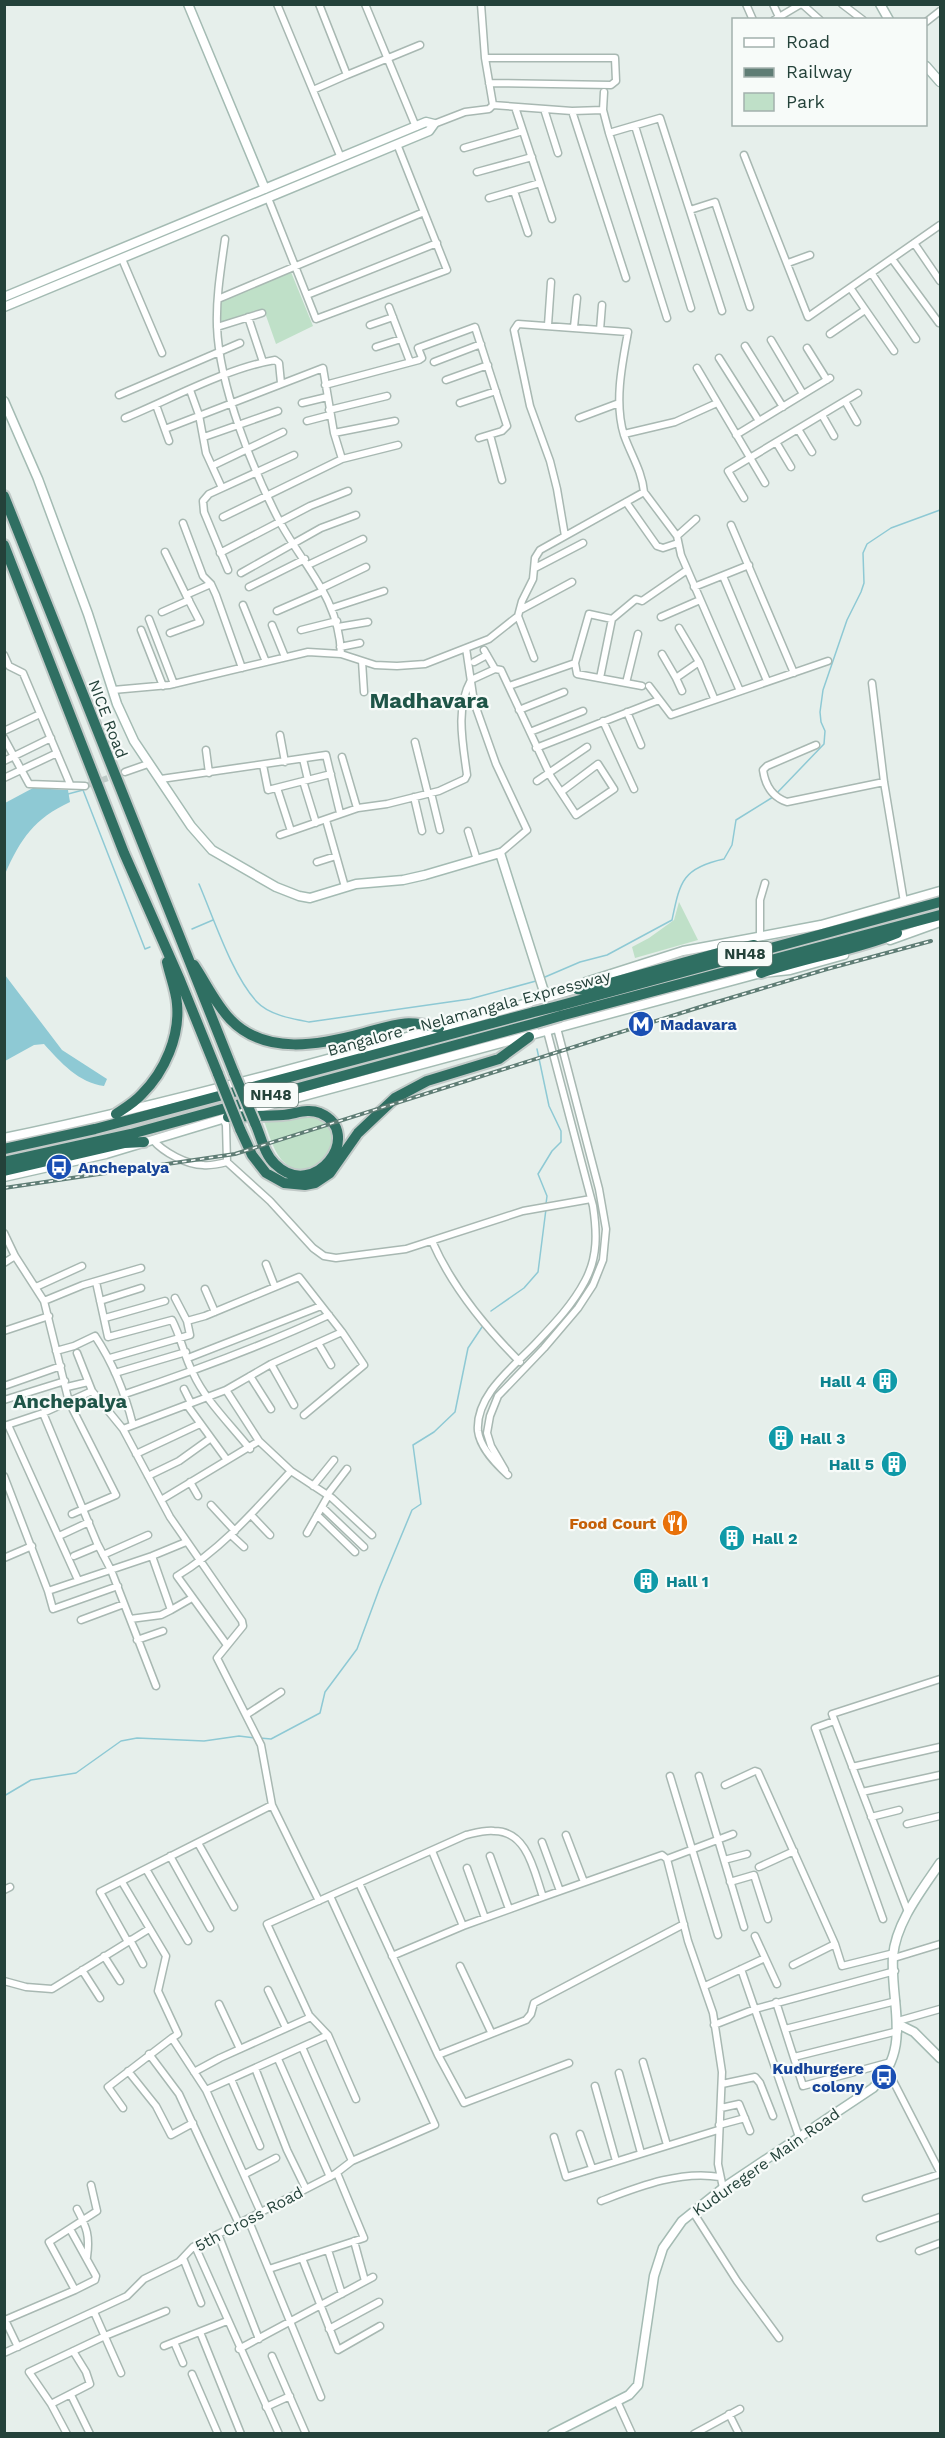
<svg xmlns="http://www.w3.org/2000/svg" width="945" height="2438" font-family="'Work Sans',sans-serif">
  <rect width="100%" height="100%" fill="#e6efeb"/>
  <path fill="#bfe0c8" d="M291 272 313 326 276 344 264 310 221 323V300Z
    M679 902 698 940 635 958 632 947 649 938 674 920Z
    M307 1116C361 1127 316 1191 285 1163 274 1154 269 1134 264 1121L289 1120Z"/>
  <path fill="#8ec9d4" d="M33 788 68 790 70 802C34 819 21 838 5 874V803Z
    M5 975 62 1050 107 1079 104 1086C79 1083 60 1062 44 1044L34 1045 5 1061Z"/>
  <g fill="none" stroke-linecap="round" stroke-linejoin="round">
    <path stroke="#8ec9d4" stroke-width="1.5" d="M68 794 83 790 145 949 150 947
      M776 794 824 744 825 731 821 722 820 712 823 690 847 620 861 592 864 583 863 553 867 544 891 528 940 510
      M199 884C214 919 232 975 257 1002 269 1015 293 1019 309 1022L470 999 536 981
      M192 929 213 920
      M545 977 580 962 607 955 672 920C680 882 682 868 724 859L732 845 736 820 773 797
      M537 1049 549 1106 561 1131V1142L552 1151 538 1174 547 1196 546 1204
      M491 1311 524 1288 538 1272 546 1209
      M260 1738 271 1739 320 1713 325 1692 357 1649 380 1587 412 1510 421 1504 413 1445 434 1432 455 1412 468 1348 482 1327
      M4 1796 31 1780 76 1773 121 1741 137 1738 204 1741 239 1736 255 1738"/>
    <path stroke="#bfccc8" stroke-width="6" stroke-dasharray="6 3" stroke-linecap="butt" d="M85 786 125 772"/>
    <g stroke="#a8b8b2" stroke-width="9">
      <path id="street" d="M277 4 341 158
        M319 4 347 75 420 45
        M365 4 416 127
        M481 4 485 58
        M746 4 753 20
        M773 4 779 17
        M802 4 820 20
        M842 4 863 20
        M774 20 801 4
        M926 22 940 11
        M489 83 611 85 616 81 615 58H485L493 105 572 111 603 110 609 133
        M313 90 347 75
        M515 107 552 219
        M544 109 558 153
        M603 110 604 92
        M572 111 626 278
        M434 124 465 112 489 109 493 105
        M635 126 691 308
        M464 148 523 131
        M744 155 808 317 940 225
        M477 172 532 157
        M514 191 528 233
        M268 198 316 319 447 270 397 144
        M489 198 540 183
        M690 210 715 202 750 307
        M225 239C221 268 216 297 217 326 219 386 253 471 281 524 306 569 339 599 341 654
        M914 243 940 281
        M122 259 162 353
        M892 259 939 323
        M788 263 810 255
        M872 274 916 339
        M851 289 894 351
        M307 295 437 243
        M218 299 424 212
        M389 307 410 362
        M248 317 263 362
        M667 318 609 133 660 118 722 311
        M370 325 393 317
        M548 325 551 282
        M217 327 262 313
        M574 327 577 298
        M600 330 602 305
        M830 334 865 310
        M771 340 803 394
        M745 346 783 407
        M376 347 401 339
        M807 348 827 380
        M719 358 759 421
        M434 362 481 344
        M697 368 765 483
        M446 380 488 365
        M325 385 419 360 422 358 418 348 475 327 507 426 502 431 479 438
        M190 390 199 415 206 453 222 488
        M119 395 240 343
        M845 401 857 422
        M302 403 327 397
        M460 403 496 391
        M156 405 169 441
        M329 410 387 396
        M822 415 834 436
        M125 418C171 399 227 368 275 360L279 363 281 383
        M579 418 619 403
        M307 421 330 415
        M165 429 323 368 334 433 342 459
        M798 429 812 452
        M334 433 395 421
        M624 434 675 422 717 403
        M490 435 502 480
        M736 435 830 378
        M204 437 278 411
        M776 442 791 467
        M212 466 283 432
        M744 498 728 471 858 393
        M626 502 657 546 663 548 678 543
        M223 517 342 459 398 445
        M183 523 203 576 211 584 216 595 242 668
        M731 525 794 673
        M565 536 557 489 550 461 530 406 514 330 518 324 628 332C622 364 614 403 624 435 631 455 642 471 644 492
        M677 536 696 519
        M165 552 186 595
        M220 553 310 506 348 491
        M308 565 363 539
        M535 568 583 543
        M228 570 204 512 203 501 209 494 294 455
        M241 573 321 528 356 515
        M723 576 767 681
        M249 587 305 559
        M694 587 749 565
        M322 588 366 567
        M243 605 266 662
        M332 608 384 591
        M522 609 572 582
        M277 611 323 591
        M162 612 189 600
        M518 616 534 658
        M661 617 700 600
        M149 619 174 684
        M272 625 285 657
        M338 627 368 622
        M679 628 699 662 714 698
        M141 630 163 686
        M301 630 337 621
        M170 633 200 622 186 595 211 584
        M340 647 360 643
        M466 648 474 702 496 764 527 830 500 853
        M484 650 495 669
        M662 654 676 678
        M4 655 9 666 23 673 70 784
        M362 661 364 692
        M474 662 487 655
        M600 678 612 619
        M626 683 638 634
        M872 683 884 782 904 902
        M509 686 575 663
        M642 686 577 674 575 663 589 614 612 619 636 599 642 601 687 570
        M649 686 671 715 828 661
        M113 690 169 685 308 652 341 654 375 665 397 666 425 664 489 639 518 616 522 601 533 579 535 558 540 550 644 492 677 536 681 555 740 691
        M682 691 676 678 699 662
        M519 710 564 692
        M627 712 641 745
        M603 721 634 789
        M4 731 40 714
        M530 732 583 711
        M280 735 285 762
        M4 738 29 784 85 786
        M415 742 428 794
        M816 745 767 766 763 770C765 784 772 797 787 802L884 782
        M536 748 659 700
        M206 750 209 773
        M342 757 357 808
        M303 759 308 780
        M4 761 51 738
        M263 765 268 790 331 774
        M125 772 148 764
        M4 778 57 753
        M161 779 326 755 340 813
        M303 781 316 823
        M537 781 587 747
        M277 788 291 831
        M431 793 440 830
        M414 797 422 831
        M326 820 345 887
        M468 831 477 860
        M280 835 358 808 387 804 439 791 465 779 467 775C463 744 455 709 471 680L495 669 501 670 551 777 576 815 614 789 598 764 561 792
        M317 862 336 856
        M760 935V900L765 883
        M223 1118 226 1125 227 1162 270 1201 313 1248 324 1256 336 1258 406 1249 523 1211 591 1199
        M153 1140C163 1152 187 1165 203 1165 211 1166 219 1164 227 1162
        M4 1233 15 1256 44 1301 69 1402 116 1495 72 1514
        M432 1241C452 1287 485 1327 520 1362
        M4 1263 15 1256
        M266 1264 275 1287
        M96 1282 108 1337 172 1320C181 1337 184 1356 193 1373 205 1400 231 1425 250 1449
        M36 1287 82 1266
        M205 1289 215 1312
        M44 1301 83 1285 141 1268
        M100 1301 141 1288
        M105 1318 165 1301
        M4 1331 49 1316
        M318 1343 331 1365
        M56 1351 74 1346 95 1336C113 1363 125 1393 133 1425
        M77 1353 92 1391
        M110 1358 190 1335 187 1321 175 1298
        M188 1358 321 1306
        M271 1364 294 1405
        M115 1373 186 1352
        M250 1376 271 1409
        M4 1386 61 1366
        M67 1387 88 1382
        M184 1389 191 1403
        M226 1390 259 1441 291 1471 332 1498 372 1535
        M125 1394C194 1371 262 1346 329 1315
        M4 1400 65 1381
        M187 1405 227 1460
        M43 1413 97 1543 111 1570 156 1686
        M304 1415 364 1365 342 1332
        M8 1425 78 1580
        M4 1426 43 1413 92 1391 123 1429 226 1390 271 1364 342 1332 299 1277 205 1316 187 1321
        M123 1429 170 1517 242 1621 243 1626 217 1658 261 1745 272 1805 319 1901
        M136 1454 200 1424
        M505 1470 491 1446 487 1433 490 1416 498 1396 544 1348 578 1308 593 1285 603 1260 606 1229 599 1189 557 1028
        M508 1475C496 1464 480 1448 478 1431 475 1394 516 1365 537 1342 555 1323 573 1304 585 1281 598 1257 597 1232 593 1206L547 1031
        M4 1476 48 1591 152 1556 186 1542
        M148 1476 179 1461 211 1438
        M190 1482 198 1496
        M313 1486 334 1460
        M327 1495 347 1469
        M161 1500 259 1441
        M211 1505 235 1531
        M322 1507 364 1547
        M251 1515 270 1535
        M317 1515 355 1552
        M307 1533 328 1496
        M231 1535 244 1547
        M59 1536 89 1522
        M103 1555 148 1535
        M74 1556 98 1546
        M152 1556 171 1610 192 1598
        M4 1558 32 1546
        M48 1591 53 1609 118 1586
        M130 1619 161 1615 171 1610
        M81 1620 124 1604
        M137 1640 163 1631
        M227 1645 177 1576C222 1549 256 1509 291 1471
        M246 1715 281 1692
        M834 1721 815 1728 883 1919
        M852 1767 940 1747
        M670 1776 718 1935
        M699 1776 744 1927
        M725 1785 755 1771 758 1772 835 1944 842 1966 894 1953
        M862 1792 940 1775
        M871 1817 899 1810
        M907 1824 940 1816
        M566 1835 584 1882
        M542 1842 560 1891
        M198 1843 234 1907
        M170 1856 210 1928
        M490 1856 509 1909
        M667 1859 733 1834
        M724 1860 747 1854
        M759 1867 794 1851
        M467 1868 485 1918
        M146 1869 188 1941
        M122 1882 166 1956 158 1991 178 2034 172 2038
        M730 1882 754 1875 768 1919
        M359 1883 438 2055 464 2103 569 2063
        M4 1890 10 1887
        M908 1912 832 1714 940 1679
        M463 1926 543 1897
        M755 1936 777 1984
        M130 1940 143 1964
        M128 1942 100 1892 272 1805
        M104 1956 120 1981
        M392 1956 463 1926 432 1851
        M894 1958 940 1944
        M793 1965 835 1944
        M460 1966 491 2032
        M741 1969 799 2137
        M82 1970 100 1998
        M4 1981 26 1987 52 1989 149 1929
        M705 1986 765 1958
        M268 1990 286 2028
        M776 2002 803 2086 891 2062
        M219 2004 240 2049
        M898 2021 940 2009
        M714 2025 755 2009 895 1971
        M785 2029 896 2001
        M328 2035 309 2015 267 1924 466 1835C475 1833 485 1830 494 1831 528 1831 534 1872 543 1897L662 1855 667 1859 688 1941 713 2013 722 2072 718 2164 723 2188
        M302 2047 352 2161
        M149 2054 179 2094 239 2224
        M438 2055 526 2020 531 2014 534 2003 684 1924
        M794 2057 898 2031
        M278 2059 330 2177
        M643 2062 667 2145
        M255 2068 287 2150 306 2189
        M128 2071 156 2106 171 2135 193 2123
        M888 2071 940 2172
        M194 2072 220 2058 311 2017
        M619 2073 641 2153
        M231 2079 260 2146
        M722 2084 755 2077 760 2083 773 2116
        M595 2086 616 2161
        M206 2090 261 2213
        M123 2108 108 2087 172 2038 206 2090 328 2035 356 2099
        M721 2108 739 2104 750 2131
        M719 2125 745 2118
        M580 2134 592 2168
        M554 2137 566 2177 718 2130
        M245 2174 276 2158
        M866 2198 940 2174
        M601 2201C638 2187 680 2170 720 2177
        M77 2209C87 2228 90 2236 87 2257
        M693 2212 737 2281 779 2338
        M248 2219 321 2397
        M70 2229 96 2276 95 2280 75 2290
        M218 2234 259 2339
        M880 2238 940 2217
        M354 2241 365 2281
        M195 2246 279 2434
        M328 2250 342 2294
        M919 2251 940 2243
        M183 2258 201 2303
        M302 2258 338 2350 380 2326
        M269 2269 364 2238 337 2173
        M94 2312 121 2373
        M329 2329 379 2302
        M200 2332 241 2434
        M164 2346 174 2342
        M18 2347 5 2320 75 2290 49 2242 97 2211 91 2185
        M239 2349 373 2277
        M4 2353 127 2296 144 2279 179 2262 193 2247 335 2174 352 2161 435 2125 330 1896
        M272 2356 306 2434
        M183 2363 174 2342 227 2321
        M192 2374 218 2434
        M71 2395 90 2434
        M617 2401 632 2434
        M51 2404 90 2384 86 2372 73 2351
        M266 2407 290 2396
        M729 2414 739 2434
        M67 2434 51 2404 29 2372 105 2336 166 2311
        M694 2434 740 2409"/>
    </g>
    <g stroke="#a4bbb3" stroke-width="11">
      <path id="secondary" d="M188 4 265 189
        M880 4 889 20
        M926 66 940 82
        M4 297 426 122 434 124 429 131 4 307
        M4 401 38 479 88 614 117 704 134 741 191 826 212 850 276 887 299 896 310 898 356 884 403 880 425 875 500 853 546 998 551 1003 557 1028
        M890 940 940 922
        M244 1112 761 973 790 970 844 955
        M4 1138C197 1098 387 1043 577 989L586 982 683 951 821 925 940 891
        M4 1177 106 1154 232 1116
        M898 2024 914 2032 940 2058
        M552 2434 629 2395 638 2385 654 2276 663 2248 682 2221 723 2188 873 2088C913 2048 890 2005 893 1956 896 1922 922 1890 940 1863"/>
    </g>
    <g stroke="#c2cac8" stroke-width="14">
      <path id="highway" d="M4 496 234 1073
        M4 545 124 853 180 980 218 1074
        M194 965C206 983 215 1003 230 1019 265 1056 320 1045 364 1033 397 1024 405 1019 439 1028
        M761 973C806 957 853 951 897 933
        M577 989 585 990 729 950 754 945
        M558 1006 940 902
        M560 1016 940 915
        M116 1114C125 1108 135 1102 142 1094 165 1071 180 1036 177 1004 176 990 170 976 167 962
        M228 1117C247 1116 265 1116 283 1115 296 1114 307 1108 320 1113 366 1133 314 1203 275 1164 264 1154 261 1136 255 1123
        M240 1129 252 1155 266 1173 284 1183 305 1185 315 1183 330 1173 358 1133 395 1098 427 1081 499 1059 529 1037
        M4 1149 95 1129 534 1012
        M4 1162 131 1134 536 1023
        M4 1171 125 1143 144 1142"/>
    </g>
    <use href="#street" stroke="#fff" stroke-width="6"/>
    <use href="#secondary" stroke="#fff" stroke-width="8"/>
    <use href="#highway" stroke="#2f6f62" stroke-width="10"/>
    <g stroke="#5f7d75" stroke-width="4">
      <path id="rail" d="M4 1188 235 1154 697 1008 827 969 931 941"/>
    </g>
    <use href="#rail" stroke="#f7fbf9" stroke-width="1.5" stroke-dasharray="4.5" stroke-linecap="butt"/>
    <g stroke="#c2cac8" stroke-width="14" stroke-linecap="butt">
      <path id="highway-bridge" d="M534 1012 558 1006
        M536 1023 560 1016
        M234 1073 255 1123
        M218 1074 240 1129"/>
    </g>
    <use href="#highway-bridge" stroke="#2f6f62" stroke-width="10"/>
  </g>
  <defs>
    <g id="metro-disc" transform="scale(1.35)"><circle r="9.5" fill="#1a4fb4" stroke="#f7fbf9"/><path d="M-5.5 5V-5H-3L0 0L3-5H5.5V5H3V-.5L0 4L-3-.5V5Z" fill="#fff"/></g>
    <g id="bus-disc" transform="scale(1.35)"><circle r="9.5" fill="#1a4fb4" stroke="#f7fbf9"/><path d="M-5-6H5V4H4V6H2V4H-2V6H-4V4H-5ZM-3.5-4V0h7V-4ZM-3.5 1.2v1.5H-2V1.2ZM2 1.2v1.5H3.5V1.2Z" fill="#fff"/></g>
    <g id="building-disc" transform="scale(1.35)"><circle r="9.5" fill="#0f9aa8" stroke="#f7fbf9"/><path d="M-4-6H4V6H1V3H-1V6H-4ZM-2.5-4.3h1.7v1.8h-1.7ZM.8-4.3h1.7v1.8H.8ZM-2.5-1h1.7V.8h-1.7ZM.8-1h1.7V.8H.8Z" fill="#fff"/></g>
    <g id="restaurant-disc" transform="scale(1.35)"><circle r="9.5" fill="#e8710a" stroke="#f7fbf9"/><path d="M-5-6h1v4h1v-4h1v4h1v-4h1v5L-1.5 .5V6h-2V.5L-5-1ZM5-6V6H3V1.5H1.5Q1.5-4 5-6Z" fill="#fff"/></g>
  </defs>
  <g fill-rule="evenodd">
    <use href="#metro-disc" x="641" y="1024"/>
    <use href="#bus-disc" x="59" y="1167"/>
    <use href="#building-disc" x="885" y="1381"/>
    <use href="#building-disc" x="781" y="1438"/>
    <use href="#building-disc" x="894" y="1464"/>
    <use href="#restaurant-disc" x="675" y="1523"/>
    <use href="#building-disc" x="732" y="1538"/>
    <use href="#building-disc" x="646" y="1581"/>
    <use href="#bus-disc" x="884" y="2077"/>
  </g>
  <g text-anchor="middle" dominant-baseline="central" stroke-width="4.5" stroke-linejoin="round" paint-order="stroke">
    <g fill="#f7fbf9" stroke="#637a73" stroke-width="1.5">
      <rect x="718" y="942" width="54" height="24" rx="4.5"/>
      <rect x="244" y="1083" width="54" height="24" rx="4.5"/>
    </g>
    <g font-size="15" font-weight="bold" fill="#24423a">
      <text x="745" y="954">NH48</text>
      <text x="271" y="1095">NH48</text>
    </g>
    <g font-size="16" fill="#24423a" stroke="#f7fbf9">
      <text transform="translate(108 719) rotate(69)">NICE Road</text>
      <text transform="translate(469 1013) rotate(-15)">Bangalore - Nelamangala Expressway</text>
      <text transform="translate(766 2162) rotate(-35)">Kuduregere Main Road</text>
      <text transform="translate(249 2219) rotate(-28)">5th Cross Road</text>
    </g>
    <g font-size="16" font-weight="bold" fill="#164399" stroke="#f7fbf9" text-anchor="start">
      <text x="660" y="1024">Madavara</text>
      <text x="78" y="1167">Anchepalya</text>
      <text x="864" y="2068" text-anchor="end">Kudhurgere<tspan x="864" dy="18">colony</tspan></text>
    </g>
    <g font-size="16" font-weight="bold" fill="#0d838f" stroke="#f7fbf9" text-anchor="start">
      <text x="866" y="1381" text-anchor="end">Hall 4</text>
      <text x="800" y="1438">Hall 3</text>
      <text x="874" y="1464" text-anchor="end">Hall 5</text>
      <text x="752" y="1538">Hall 2</text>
      <text x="666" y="1581">Hall 1</text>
    </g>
    <g font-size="16" font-weight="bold" fill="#c56008" stroke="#f7fbf9" text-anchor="end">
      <text x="656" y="1523">Food Court</text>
    </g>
    <g font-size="20" font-weight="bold" fill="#1f5548" stroke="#f7fbf9">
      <text x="70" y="1401">Anchepalya</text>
    </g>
    <g font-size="22" font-weight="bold" fill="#1f5548" stroke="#f7fbf9">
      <text x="429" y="700">Madhavara</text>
    </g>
  </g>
  <rect width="945" height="2438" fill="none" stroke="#24423a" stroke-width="12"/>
  <rect x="732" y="18" width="195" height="108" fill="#f7fbf9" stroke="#a3b1ad" stroke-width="1.5"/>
  <rect x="744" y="38" width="30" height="9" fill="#ffffff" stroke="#a3b1ad" stroke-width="1.5"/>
  <text x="786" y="48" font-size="18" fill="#24423a">Road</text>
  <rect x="744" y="68" width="30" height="9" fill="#5f7d75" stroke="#a3b1ad" stroke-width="1.5"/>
  <text x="786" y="78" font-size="18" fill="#24423a">Railway</text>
  <rect x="744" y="93" width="30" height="18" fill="#bfe0c8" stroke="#a3b1ad" stroke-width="1.5"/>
  <text x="786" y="108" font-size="18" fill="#24423a">Park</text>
</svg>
